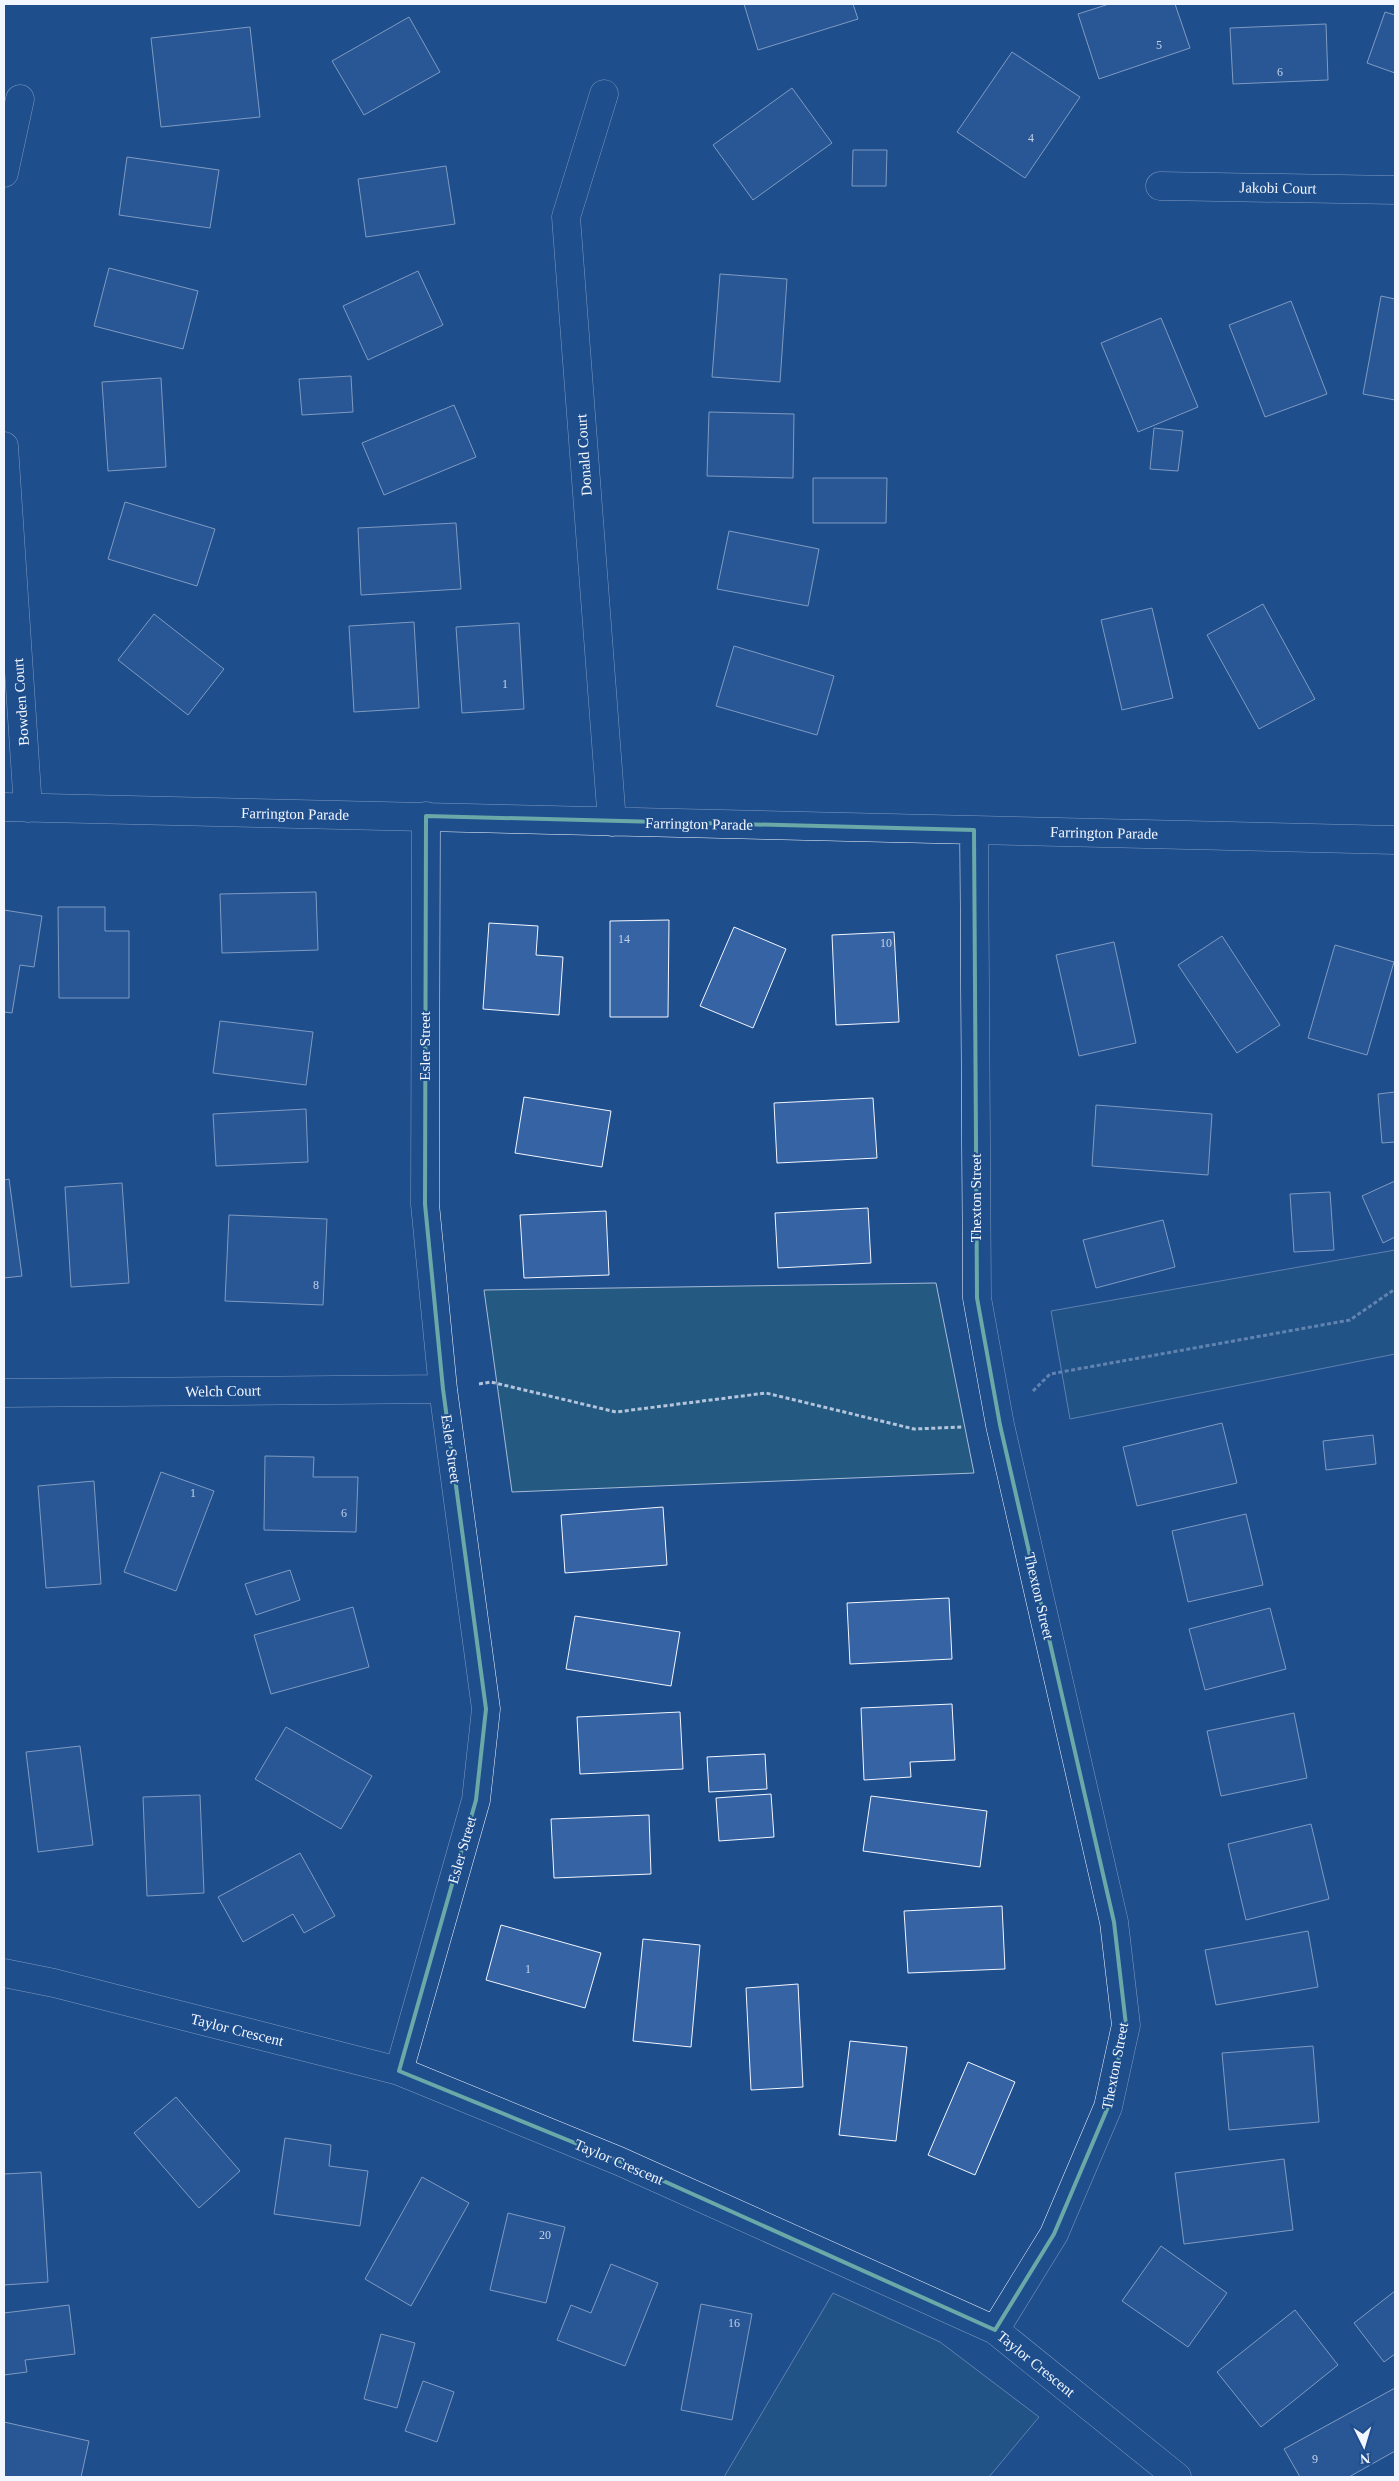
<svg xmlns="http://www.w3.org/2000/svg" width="1399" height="2481" font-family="Georgia,serif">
  <rect width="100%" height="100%" fill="#1f4e8c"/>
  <path fill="#245a82" stroke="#a8bbd7" d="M1395 1250V1354L1070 1419 1051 1311Z
    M936 1283 974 1473 512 1492 484 1290Z
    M833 2293 940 2342 1039 2417 989 2477H724Z"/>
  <path fill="#3563a3" stroke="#f2f6ff" d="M744 4H853L858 19 758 50Z
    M1109 4H1175L1190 48 1099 79 1078 14Z
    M1385 12 1395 15V73L1367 63Z
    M409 17 440 72 364 115 332 61Z
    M1326 24 1328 80 1233 84 1230 28Z
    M250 27 260 117 161 127 151 38Z
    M1012 52 1080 97 1025 178 957 132Z
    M792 88 832 143 753 200 713 145Z
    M853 150H887L886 186H852Z
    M127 157 219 170 210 228 119 215Z
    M446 166 455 224 366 237 358 179Z
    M109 268 198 291 183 349 94 326Z
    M418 271 443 325 368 360 343 306Z
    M720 274 787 279 780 382 712 377Z
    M1381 296 1395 299V400L1363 394Z
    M1291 301 1327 394 1265 417 1229 325Z
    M1161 318 1198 407 1138 432 1101 343Z
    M351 376 353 412 302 415 299 379Z
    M161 378 166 467 108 471 102 382Z
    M454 405 476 457 384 495 362 443Z
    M709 412 794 414 793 478 707 476Z
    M1154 428 1183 431 1178 471 1150 469Z
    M813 478H887L886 523H813Z
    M125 502 215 529 197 586 108 559Z
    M456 523 461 589 361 595 358 528Z
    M729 531 819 549 808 606 717 589Z
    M1263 604 1315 699 1259 729 1207 635Z
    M1152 608 1173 698 1122 710 1101 620Z
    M154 614 224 669 188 715 118 660Z
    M414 622 419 708 354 712 349 626Z
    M519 623 524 709 462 713 456 627Z
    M734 646 834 676 817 735 716 706Z
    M316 892 318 950 222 953 220 894Z
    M58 907H105V931H129V998H59Z
    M4 910 42 916 34 967 20 965 12 1013 4 1012Z
    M669 920 668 1017H610V921Z
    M489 923 538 926 536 955 563 957 559 1015 483 1009Z
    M734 927 786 949 753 1028 700 1006Z
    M894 932 899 1022 836 1025 832 935Z
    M1222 936 1280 1025 1237 1053 1178 965Z
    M1114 942 1136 1043 1079 1056 1056 955Z
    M1335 945 1394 962 1367 1055 1308 1038Z
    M220 1021 313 1032 306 1085 213 1073Z
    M1395 1092V1142L1382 1143 1378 1094Z
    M524 1097 611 1111 602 1167 515 1153Z
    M873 1098 877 1158 777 1163 774 1103Z
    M1096 1105 1212 1114 1208 1175 1092 1166Z
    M306 1109 308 1162 216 1166 213 1114Z
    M9 1179 22 1276 4 1278V1180Z
    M1395 1181V1237L1383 1243 1362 1196Z
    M122 1183 129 1283 71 1287 65 1187Z
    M1330 1192 1334 1250 1294 1252 1290 1194Z
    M868 1208 871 1263 778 1268 775 1213Z
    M606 1211 609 1275 524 1278 520 1215Z
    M229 1215 327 1219 323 1305 225 1301Z
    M1163 1220 1175 1267 1096 1288 1083 1240Z
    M1222 1423 1237 1483 1137 1506 1123 1447Z
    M1373 1435 1376 1464 1326 1470 1323 1441Z
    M265 1456 314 1457 313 1477H358L356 1532 264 1530Z
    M161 1472 214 1491 176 1591 124 1572Z
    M94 1481 101 1584 46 1588 38 1486Z
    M663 1507 667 1565 565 1573 561 1515Z
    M1246 1514 1263 1585 1188 1602 1172 1531Z
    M290 1570 300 1600 256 1615 245 1584Z
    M949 1598 952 1659 850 1664 847 1603Z
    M353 1607 369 1667 271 1694 254 1635Z
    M1270 1608 1286 1669 1205 1690 1189 1629Z
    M575 1616 680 1632 671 1686 566 1669Z
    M952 1704 955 1760 910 1762 911 1777 864 1780 861 1708Z
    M680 1712 683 1769 580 1774 577 1717Z
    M1294 1713 1307 1778 1221 1796 1207 1731Z
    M286 1727 372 1776 341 1829 255 1779Z
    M80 1746 93 1845 38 1852 26 1752Z
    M765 1754 767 1789 709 1792 707 1757Z
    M771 1794 774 1837 719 1841 716 1798Z
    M200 1795 204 1893 147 1896 143 1797Z
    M871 1796 987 1811 980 1867 863 1851Z
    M649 1815 651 1874 554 1878 551 1819Z
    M1311 1824 1329 1899 1246 1920 1228 1844Z
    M300 1853 335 1916 304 1933 293 1914 243 1942 218 1897Z
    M1002 1906 1005 1969 908 1973 904 1911Z
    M501 1925 601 1953 585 2008 486 1980Z
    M1308 1931 1318 1987 1216 2005 1205 1950Z
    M643 1939 700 1945 691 2047 633 2041Z
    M798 1984 803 2087 751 2090 746 1988Z
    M850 2041 907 2047 896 2141 839 2135Z
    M1313 2046 1319 2122 1229 2130 1222 2053Z
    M968 2062 1015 2082 975 2175 928 2155Z
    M176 2097 240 2171 199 2208 134 2133Z
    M285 2138 331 2145 329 2166 368 2171 360 2226 274 2214Z
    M1284 2159 1293 2230 1184 2244 1175 2173Z
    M41 2172 48 2282 4 2285V2174Z
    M422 2177 469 2203 411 2306 365 2279Z
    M508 2213 565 2227 546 2303 490 2290Z
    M1161 2246 1227 2293 1188 2347 1122 2301Z
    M611 2264 658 2283 625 2366 557 2340 571 2305 591 2313Z
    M1395 2291V2354L1384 2362 1354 2323Z
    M701 2304 752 2314 732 2420 681 2410Z
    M69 2305 75 2354 25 2360 27 2372 4 2375V2313Z
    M1295 2310 1338 2365 1261 2427 1217 2372Z
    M381 2334 415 2343 397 2408 364 2399Z
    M423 2381 454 2392 437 2442 405 2431Z
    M1395 2388V2451L1349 2477H1300L1284 2449Z
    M4 2422 89 2441 81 2477H4Z"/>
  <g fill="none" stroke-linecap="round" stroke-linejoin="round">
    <g stroke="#f2f6ff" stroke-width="29">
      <path id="street" d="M604 94 566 217 612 822
        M4 173 20 99
        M1160 186 1395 190
        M4 446 28 808
        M4 807 1395 840
        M974 830 977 1298 1000 1425 1114 1922 1126 2025 1108 2107 1054 2234 995 2330
        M4 1393 443 1389
        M4 1973 54 1983 399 2071 619 2161 995 2330 1177 2477
        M399 2071 476 1800 486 1709 443 1389 425 1204 426 816"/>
    </g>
    <path stroke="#b3c4dc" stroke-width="3" stroke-dasharray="4 2.5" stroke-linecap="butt" d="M479 1384 491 1382 616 1412 766 1393 914 1429 963 1427
      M1033 1391 1050 1374 1350 1320 1395 1289"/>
    <use href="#street" stroke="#1f4e8c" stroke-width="28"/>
  </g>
  <path d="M0 0H1399V2481H0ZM426 816 974 830 977 1298 1000 1425 1114 1922 1126 2025 1108 2107 1054 2234 995 2330 619 2161 399 2071 476 1800 486 1709 443 1389 425 1204Z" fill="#1f4e8c" fill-opacity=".55" fill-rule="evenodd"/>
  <path fill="none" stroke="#6aa9a8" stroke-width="4" stroke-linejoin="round" d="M426 816 974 830 977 1298 1000 1425 1114 1922 1126 2025 1108 2107 1054 2234 995 2330 619 2161 399 2071 476 1800 486 1709 443 1389 425 1204Z"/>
  <g text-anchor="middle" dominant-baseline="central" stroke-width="4" stroke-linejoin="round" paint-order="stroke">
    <g font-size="12" fill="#c3d1e8">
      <text x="1159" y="45">5</text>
      <text x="1280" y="72">6</text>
      <text x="1031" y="138">4</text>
      <text x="505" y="684">1</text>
      <text x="624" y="939">14</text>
      <text x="886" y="943">10</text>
      <text x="316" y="1285">8</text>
      <text x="193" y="1493">1</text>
      <text x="344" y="1513">6</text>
      <text x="528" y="1969">1</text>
      <text x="545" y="2235">20</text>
      <text x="734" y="2323">16</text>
      <text x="1315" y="2459">9</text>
    </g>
    <g font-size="15" fill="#f2f6ff" stroke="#1f4e8c">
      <text transform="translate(1278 188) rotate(1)">Jakobi Court</text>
      <text transform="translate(584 455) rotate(-94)">Donald Court</text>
      <text transform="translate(21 702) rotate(-94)">Bowden Court</text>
      <text transform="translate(295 814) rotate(1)">Farrington Parade</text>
      <text transform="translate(699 824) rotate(1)">Farrington Parade</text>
      <text transform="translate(1104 833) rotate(1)">Farrington Parade</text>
      <text transform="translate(425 1046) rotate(-90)">Esler Street</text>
      <text transform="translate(976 1198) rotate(-90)">Thexton Street</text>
      <text transform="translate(223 1391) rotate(-1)">Welch Court</text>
      <text transform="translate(451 1449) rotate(82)">Esler Street</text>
      <text transform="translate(1039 1596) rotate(77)">Thexton Street</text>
      <text transform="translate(462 1850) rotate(-74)">Esler Street</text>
      <text transform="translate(237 2030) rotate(14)">Taylor Crescent</text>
      <text transform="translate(1115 2066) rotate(-79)">Thexton Street</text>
      <text transform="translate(619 2162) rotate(23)">Taylor Crescent</text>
      <text transform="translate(1036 2364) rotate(39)">Taylor Crescent</text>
    </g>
  </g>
  <rect width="1399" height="2481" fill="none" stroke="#f2f6ff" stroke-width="10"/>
  <g transform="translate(1364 2446) rotate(175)" stroke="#1f4e8c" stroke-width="4" paint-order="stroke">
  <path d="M0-4L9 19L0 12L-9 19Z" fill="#f2f6ff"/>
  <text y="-8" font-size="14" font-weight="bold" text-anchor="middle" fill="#f2f6ff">N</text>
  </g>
</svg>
